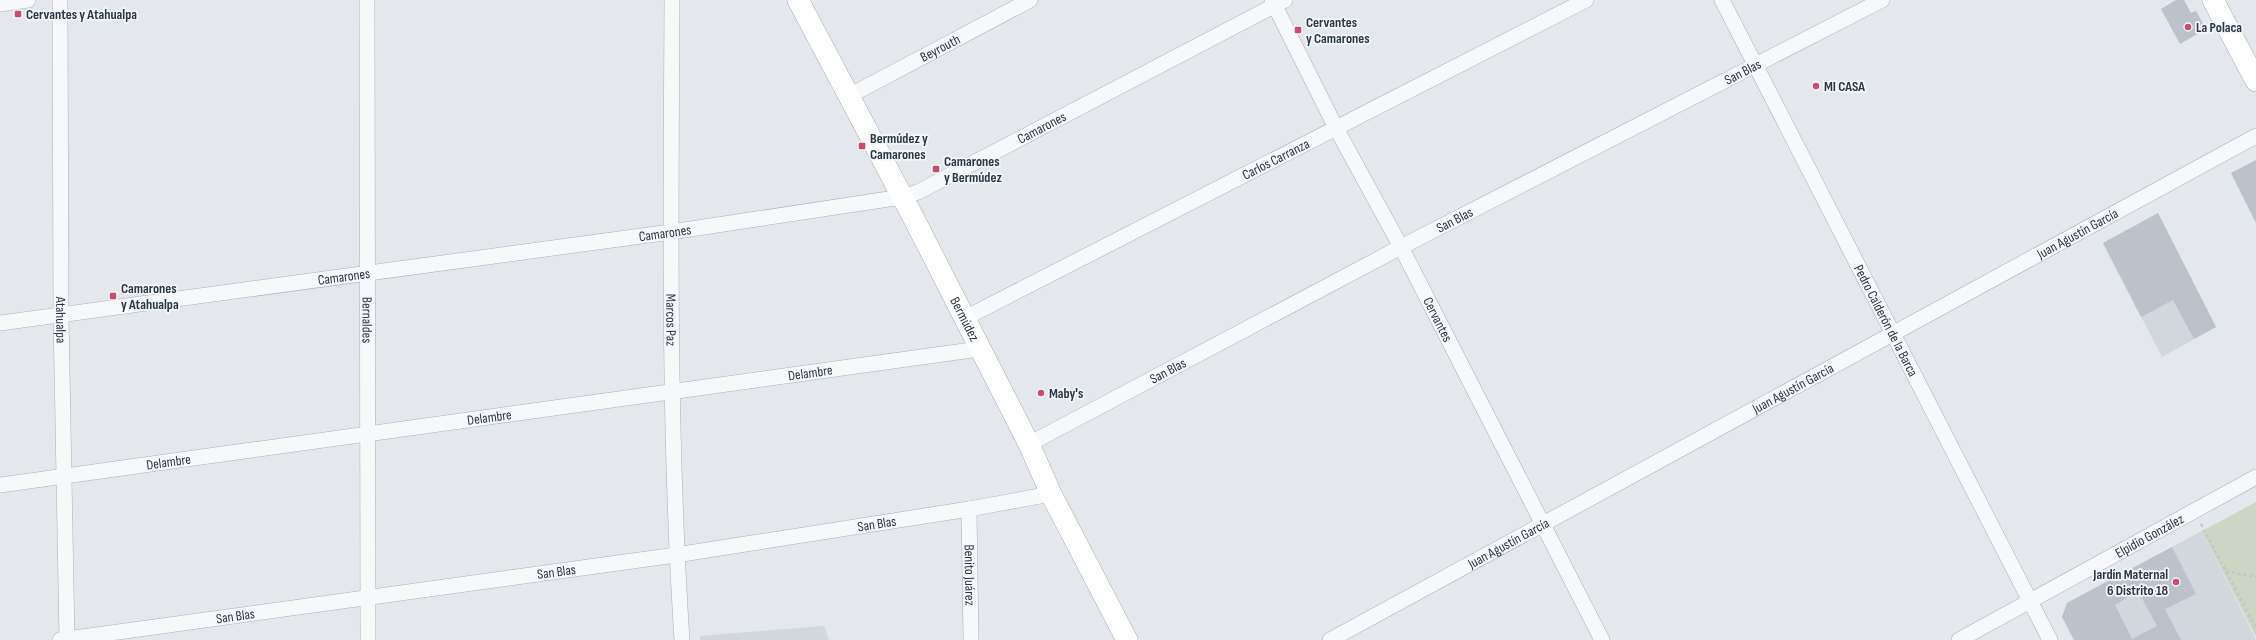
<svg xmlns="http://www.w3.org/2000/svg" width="2256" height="640" font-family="'Sofia Sans Condensed',sans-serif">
  <rect width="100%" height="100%" fill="#e4e8ec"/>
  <path fill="#d2d7de" d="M2158 213 2216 327 2162 357 2103 243Z
    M2202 531 2256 640H2074L2062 617 2067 603Z
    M824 626 829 640H700V636Z"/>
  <path fill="#cbd6c5" d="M2256 502V637L2202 531Z"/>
  <path fill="#bbc2c9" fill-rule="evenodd" d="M2176 0H2184L2191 13 2196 11 2206 29 2180 44 2161 9Z
    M2256 160V223L2231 173Z
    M2158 213 2216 327 2194 339 2173 300 2141 317 2103 243Z
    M2172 547 2196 594 2165 609 2181 640H2074L2062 617 2067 603ZM2138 591 2157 626 2132 639 2115 605Z"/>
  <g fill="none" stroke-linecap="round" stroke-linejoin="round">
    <g stroke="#a9b0b6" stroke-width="16">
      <g id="street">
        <path id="s1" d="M60 0 61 315 67 640"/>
        <path id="s2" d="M367 0 368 640"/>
        <path id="s3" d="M672 0C671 213 668 427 682 640"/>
        <path id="s4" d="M1272 0 1336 128 1401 247 1602 640"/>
        <path id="s5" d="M1722 0 2050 640"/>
        <path d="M0 4 28 0"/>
        <path id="s6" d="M849 96 1030 0"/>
        <path id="s7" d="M965 318 1586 0"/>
        <path id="s8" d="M0 323 671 232 902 197 918 192 1285 0"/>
        <path id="s9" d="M1029 444 1401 247 1882 0"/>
        <path id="s10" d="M0 485 979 349"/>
        <path id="s11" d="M969 509 971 640"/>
        <path id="s12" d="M60 640 676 555 969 509 1051 494"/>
        <path id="s13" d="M1330 640 2256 136"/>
        <path id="s14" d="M1959 640 2256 477"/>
      </g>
    </g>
    <g stroke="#a9b0b6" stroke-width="22">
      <g id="secondary">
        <path id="s15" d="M798 0 912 215 1029 444 1051 494 1127 640"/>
        <path d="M2213 0 2256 81"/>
      </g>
    </g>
    <path stroke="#c2c6cb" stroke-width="2.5" stroke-dasharray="3 3" stroke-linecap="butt" d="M2201 524 2256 628
      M2226 571 2256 577"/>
    <use href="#street" stroke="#f7f8fa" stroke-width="15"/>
    <use href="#secondary" stroke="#fff" stroke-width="21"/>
  </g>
  <g fill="#ce4b70" stroke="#f4f7f9" stroke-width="1.5">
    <rect x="14" y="10" width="8" height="8" rx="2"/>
    <circle cx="2188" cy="27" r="4"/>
    <rect x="1294" y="26" width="8" height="8" rx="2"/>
    <circle cx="1816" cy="86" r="4"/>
    <rect x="858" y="142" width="8" height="8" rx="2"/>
    <rect x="932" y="165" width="8" height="8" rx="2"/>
    <rect x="109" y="292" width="8" height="8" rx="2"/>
    <circle cx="1041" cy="393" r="4"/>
    <circle cx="2176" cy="582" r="4"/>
  </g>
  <g text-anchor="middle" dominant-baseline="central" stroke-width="3.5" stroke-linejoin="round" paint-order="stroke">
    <g font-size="14" font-weight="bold" fill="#2b3844" stroke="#f4f7f9" text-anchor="start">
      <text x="26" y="14">Cervantes y Atahualpa</text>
      <text x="1306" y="22">Cervantes<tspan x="1306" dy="16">y Camarones</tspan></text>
      <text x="2196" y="27">La Polaca</text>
      <text x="1824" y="86">MI CASA</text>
      <text x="870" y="138">Bermúdez y<tspan x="870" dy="16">Camarones</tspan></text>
      <text x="944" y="161">Camarones<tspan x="944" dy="16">y Bermúdez</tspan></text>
      <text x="121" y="288">Camarones<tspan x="121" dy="16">y Atahualpa</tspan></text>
      <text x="1049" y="393">Maby's</text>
      <text x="2168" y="574" text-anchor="end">Jardín Maternal<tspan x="2168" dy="16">6 Distrito 18</tspan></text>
    </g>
    <g font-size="14" fill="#2b3844" stroke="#f4f7f9">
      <text stroke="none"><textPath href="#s6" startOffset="103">Beyrouth</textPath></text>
      <text stroke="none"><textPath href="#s9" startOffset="805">San Blas</textPath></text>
      <text stroke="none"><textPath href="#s8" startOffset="1067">Camarones</textPath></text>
      <text stroke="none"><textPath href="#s7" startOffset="349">Carlos Carranza</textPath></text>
      <text stroke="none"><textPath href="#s9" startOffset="481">San Blas</textPath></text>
      <text stroke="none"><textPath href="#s8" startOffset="671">Camarones</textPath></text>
      <text stroke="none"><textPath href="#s13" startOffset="851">Juan Agustín García</textPath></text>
      <text stroke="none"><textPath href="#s8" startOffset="347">Camarones</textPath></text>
      <text stroke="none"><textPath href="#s15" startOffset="360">Bermúdez</textPath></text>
      <text stroke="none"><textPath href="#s1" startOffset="320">Atahualpa</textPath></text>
      <text stroke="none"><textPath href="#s2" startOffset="320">Bernaldes</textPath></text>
      <text stroke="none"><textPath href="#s3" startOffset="320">Marcos Paz</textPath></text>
      <text stroke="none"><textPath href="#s4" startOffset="360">Cervantes</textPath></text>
      <text stroke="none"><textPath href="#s5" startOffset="360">Pedro Calderón de la Barca</textPath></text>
      <text stroke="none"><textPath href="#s9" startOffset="157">San Blas</textPath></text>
      <text stroke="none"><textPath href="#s10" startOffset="818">Delambre</textPath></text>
      <text stroke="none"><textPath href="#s13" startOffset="527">Juan Agustín García</textPath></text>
      <text stroke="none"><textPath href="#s10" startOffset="494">Delambre</textPath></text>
      <text stroke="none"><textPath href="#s10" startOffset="170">Delambre</textPath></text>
      <text stroke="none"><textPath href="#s12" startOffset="825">San Blas</textPath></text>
      <text stroke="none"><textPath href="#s14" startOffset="217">Elpidio González</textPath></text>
      <text stroke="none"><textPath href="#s13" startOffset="203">Juan Agustín García</textPath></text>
      <text stroke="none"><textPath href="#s12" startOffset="501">San Blas</textPath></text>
      <text stroke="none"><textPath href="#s11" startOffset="66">Benito Juárez</textPath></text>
      <text stroke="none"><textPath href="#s12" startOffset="177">San Blas</textPath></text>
    </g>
  </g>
</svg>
